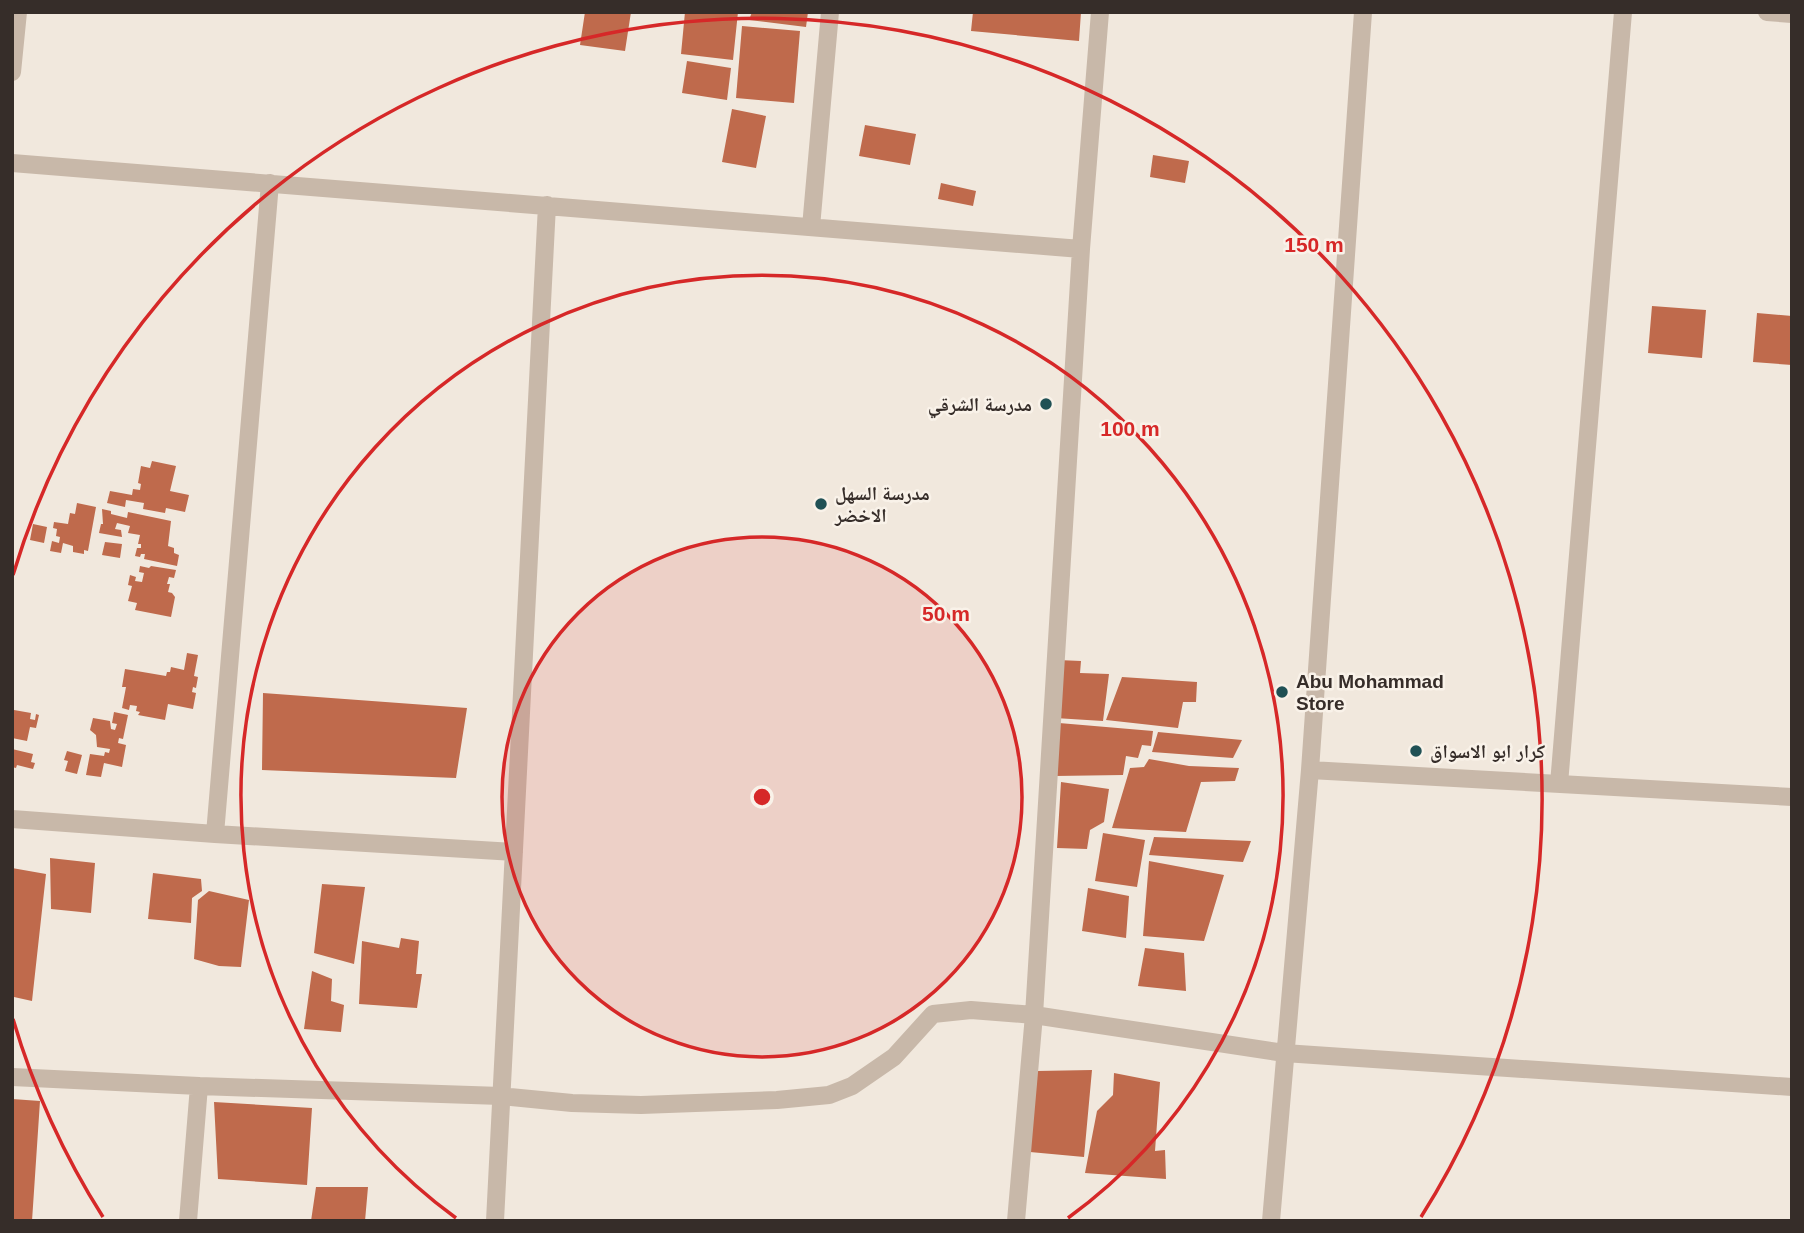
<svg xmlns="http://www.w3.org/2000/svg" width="1804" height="1233" font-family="Arial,'Noto Naskh Arabic',sans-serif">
  <rect width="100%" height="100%" fill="#f1e8dd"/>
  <path fill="#bf6a4c" d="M585 12H631L625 51 580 45Z
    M685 12H738L733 60 681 54Z
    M752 12H808L806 27 749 20Z
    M973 12H1081L1079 41 971 31Z
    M742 26 800 31 794 103 736 98Z
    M687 61 731 68 727 100 682 93Z
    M732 109 766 116 756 168 722 162Z
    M865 125 916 134 910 165 859 156Z
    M1153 155 1189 161 1185 183 1150 177Z
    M941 183 976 191 973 206 938 199Z
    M1652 306 1706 310 1702 358 1648 353Z
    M1757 313 1792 316V365L1753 362Z
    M152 461 176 466 170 491 189 495 185 512 166 508 165 513 143 509 144 503 126 500 125 507 107 503 110 491 132 495 133 489 140 490 141 484 138 483 141 466 150 468Z
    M77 503 96 507 88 551 84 550V554L73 552V546L63 543 61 553 50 551 52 541 59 543 60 537 56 536 57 529 53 528 54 522 68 524 70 513 75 514Z
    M102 509 111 511V514L127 518 128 512 171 521 168 546 174 548V553L179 555 177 566 144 559 145 554H141L140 557 135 556 137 548H141V544H138L140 535 128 533 130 526 117 523 115 529 121 530 122 537 99 533 101 524H103Z
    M33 524 47 527 44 543 30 540Z
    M105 542 122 544 120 558 102 555Z
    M140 566 149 568 151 566 176 570 174 578 169 577 167 584H170L168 592 172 593 175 597 171 617 135 610 137 603 128 601 132 586 128 585 130 575 136 577 135 581 142 582 144 573 139 572Z
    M187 653 198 655 194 676 198 677 196 688 193 687 192 692 196 693 193 709 168 704 165 720 138 715 140 712 136 711 137 706 130 705 129 710 122 708 126 687H122L125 669 166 676 167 672H170L171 667 184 670Z
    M1058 660 1081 661 1080 673 1109 674 1103 721 1055 718Z
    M1122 677 1197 682 1196 702H1183L1178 728 1106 720Z
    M263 693 467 708 456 778 262 770Z
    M14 710 31 713 30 719 35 720 36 714 39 715 36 728 30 727 27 741 12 738Z
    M114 712 128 715 123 739 119 738 118 743 126 745 122 767 104 763 101 777 86 775 90 754 104 756 105 752 109 753 110 749 97 747 96 735 90 730 93 718 110 721 111 729 115 730 117 724 112 723Z
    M1059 723 1153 731 1151 746 1142 745 1138 758 1126 756 1123 775 1055 776Z
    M1158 732 1242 740 1233 758 1152 752Z
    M12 749 33 754 31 762 35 763 33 769 17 765 16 768 12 767Z
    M67 751 82 755 77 774 65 771 68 761 64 760Z
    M1149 759 1189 766 1239 768 1235 781 1201 782 1186 832 1112 828 1130 768 1144 767Z
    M1061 782 1109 789 1104 822 1090 830 1087 849 1057 848Z
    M1103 833 1145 840 1137 887 1095 881Z
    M1154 837 1251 841 1243 862 1149 855Z
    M50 858 95 863 91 913 51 909Z
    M1149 861 1224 875 1204 941 1143 936Z
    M12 868 46 874 32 1001 14 997 12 1002Z
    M153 873 201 879 202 891 192 898 191 923 148 919Z
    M322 884 365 887 354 964 314 953Z
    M1088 888 1129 896 1126 938 1082 931Z
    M209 891 249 900 241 967 219 966 194 959 198 900Z
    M401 938 419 941 416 974H422L417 1008 359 1004 362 941 399 948Z
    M1145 948 1184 953 1186 991 1138 986Z
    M312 971 332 979 331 1001 344 1005 341 1032 304 1029Z
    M1092 1070 1084 1157 1030 1152 1037 1071Z
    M1114 1073 1160 1082 1155 1151 1165 1150 1166 1179 1085 1173 1097 1111 1113 1095Z
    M12 1099 40 1101 32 1221H12Z
    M214 1102 312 1108 307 1185 218 1179Z
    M316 1187H368L365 1221H311Z"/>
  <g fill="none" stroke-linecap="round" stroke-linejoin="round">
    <path stroke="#c8b8a9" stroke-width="18" d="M1767 12 1792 14
      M12 72 18 12
      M12 163 1081 249
      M811 227 830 12
      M1310 770 1792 797
      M1559 784 1623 12
      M12 819 215 834 514 852
      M215 834 270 183
      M12 1077 199 1086 501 1096 572 1103 641 1105 777 1100 829 1095 852 1086 894 1057 933 1014 971 1010 1034 1015 1284 1053 1792 1087
      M188 1221 199 1086
      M495 1221 547 205
      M1016 1221 1034 1015 1081 249 1100 12
      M1271 1221 1310 770 1363 12"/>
  </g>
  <circle cx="762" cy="797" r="260" fill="#d62828" fill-opacity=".12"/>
  <g fill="none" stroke="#d62828" stroke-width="3.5">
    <circle cx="762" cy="797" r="260"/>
    <path d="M456 1218A521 521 0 1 1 1068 1218"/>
    <path d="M103 1217A781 781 0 0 1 13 1019M13 575A781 781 0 1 1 1421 1217"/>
  </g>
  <g fill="#205155" stroke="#f9f2e9" stroke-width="2.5">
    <circle cx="1046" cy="404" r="7"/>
    <circle cx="821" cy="504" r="7"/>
    <circle cx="1282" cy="692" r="7"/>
    <circle cx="1416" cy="751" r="7"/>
  </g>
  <g text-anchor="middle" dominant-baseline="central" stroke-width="5" stroke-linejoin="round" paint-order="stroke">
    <g font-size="19" font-weight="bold" fill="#362d29" stroke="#f9f2e9" text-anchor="start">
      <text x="1032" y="404" text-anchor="end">مدرسة الشرقي</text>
      <text x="835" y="493">مدرسة السهل<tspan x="835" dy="22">الاخضر</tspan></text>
      <text x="1296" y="681">Abu Mohammad<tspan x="1296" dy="22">Store</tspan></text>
      <text x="1430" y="751">كرار ابو الاسواق</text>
    </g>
  </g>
  <circle cx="762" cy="797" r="10" fill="#d62828" stroke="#f9f2e9" stroke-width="3.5"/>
  <g font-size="21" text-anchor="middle" font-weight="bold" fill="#d62828" stroke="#f9f2e9" stroke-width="5" stroke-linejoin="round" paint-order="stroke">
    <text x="1314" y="252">150 m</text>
    <text x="1130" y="436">100 m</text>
    <text x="946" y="621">50 m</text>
  </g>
  <rect width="1804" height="1233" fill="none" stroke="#362d29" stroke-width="28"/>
</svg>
